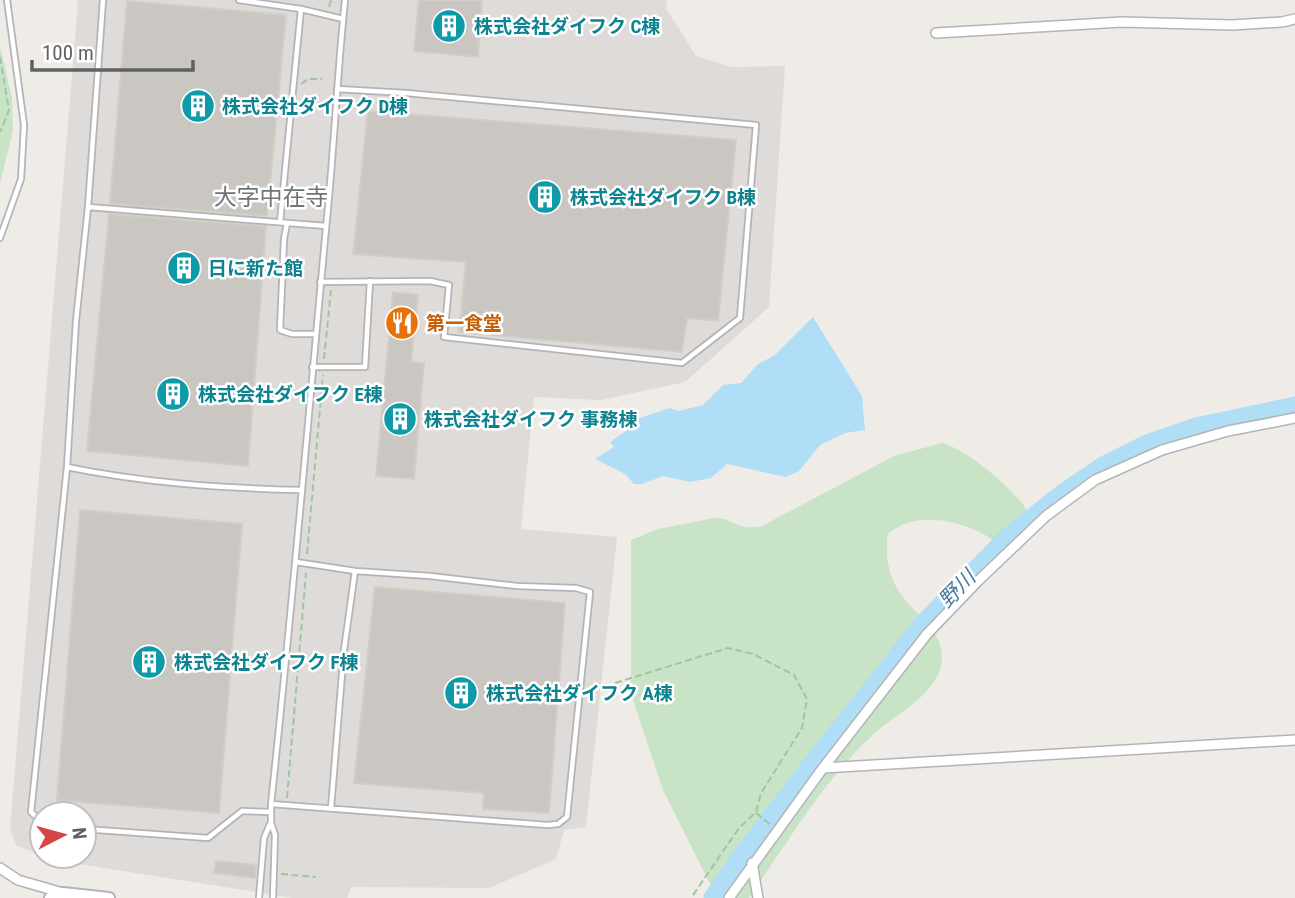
<svg xmlns="http://www.w3.org/2000/svg" width="1295" height="898" font-family="'Roboto Condensed','Noto Sans JP',sans-serif">
  <rect width="100%" height="100%" fill="#efece7"/>
  <path fill="#dedbd9" d="M75 0H667L666 8 696 56 732 67 785 66 769 307 685 382 601 400 534 397 521 529 617 537 586 827 564 830 556 859 489 888 351 887 347 898H293L60 861 46 856H84V814H42V855L17 846 10 830 78 2Z"/>
  <path fill="#c9e3c6" d="M0 47 12 98 13 131 0 183Z
    M942 443C968 450 1004 482 1022 503 1027 509 1030 519 1034 527 1028 547 1024 548 1005 549 996 543 987 535 977 531 949 518 912 513 888 534 885 553 888 574 898 590 911 612 941 628 942 655 944 691 897 713 875 733 824 779 788 842 749 898H717L663 790 631 694V540L658 529 714 518C733 517 737 532 762 526L894 456Z"/>
  <path fill="#b0def6" d="M813 317 862 396 865 430 845 433 820 445 799 471 786 477 727 464 711 478 690 482 663 476 642 484H634L625 474 595 459 614 447 610 442 630 428 637 419 670 408 679 411 703 405 723 385 741 383 758 364 775 355Z"/>
  <g fill="none" stroke-linecap="round" stroke-linejoin="round">
    <path stroke="#b0def6" stroke-width="19" d="M713 898 744 853 816 759 924 623 1010 535 1066 491 1103 466 1147 444 1196 427 1295 406"/>
  </g>
  <path fill="#cac7c3" stroke="#d3cdc6" stroke-width="2" d="M419 0H482L478 57 414 51Z
    M127 1 286 15 267 216 110 204Z
    M368 111 736 140 718 321 687 318 682 352 459 332 466 262 353 254Z
    M109 214 266 226 248 466 87 451Z
    M393 292 418 295 411 362 424 363 414 479 376 476Z
    M80 510 242 524 219 813 57 800Z
    M375 587 565 603 549 813 483 809 484 793 354 783Z
    M216 861 256 865 255 878 214 873Z"/>
  <g fill="none" stroke-linecap="round" stroke-linejoin="round">
    <g stroke="#b2b4b7" stroke-width="8">
      <path id="service" d="M239 0 301 9 343 19
        M88 207 326 226
        M280 222 301 9
        M287 223 284 239 280 330 292 334H315
        M0 238 21 179 24 125 7 0
        M320 282 430 281 449 285 444 337 682 363 740 318 756 125 406 93 337 89
        M312 367H365L370 281
        M67 467C144 483 222 488 300 490
        M271 804 547 825 558 824 567 817 590 592 576 588 517 586 430 576 355 571 296 562
        M331 808 344 650 355 571
        M42 822 31 812 67 467 76 321 88 207 103 0
        M84 829 208 838 242 811 271 812
        M259 898 264 838 270 824
        M273 898 275 835 271 823V804C292 612 308 420 326 228 334 152 337 76 345 0"/>
    </g>
    <g stroke="#b2b4b7" stroke-width="12">
      <path id="minor" d="M936 33 1122 22 1232 25 1282 22 1295 19
        M823 768 1295 740
        M752 863 758 898
        M0 868 18 880 63 893
        M729 898 823 768 927 634 977 582 1046 516 1095 480 1162 450 1228 431 1295 418"/>
    </g>
    <g stroke="#b2b4b7" stroke-width="14">
      <path id="tertiary" d="M50 898 63 893 109 898"/>
    </g>
    <path stroke="#a0c4a7" stroke-width="2" stroke-dasharray="7 3.5" stroke-linecap="butt" d="M329 7 331 0
      M0 57 9 110 0 132
      M301 84 308 79H322
      M324 359 331 290
      M307 554 323 375
      M615 683 728 648 753 654 794 675 807 699 802 728 761 793 756 812 739 828 691 898
      M287 798 306 573
      M756 813 771 825
      M281 874 316 877"/>
    <use href="#service" stroke="#fff" stroke-width="4.5"/>
    <use href="#minor" stroke="#fff" stroke-width="9"/>
    <use href="#tertiary" stroke="#fff" stroke-width="10"/>
  </g>
  <defs>
    <g id="building-disc" transform="scale(1.75)"><circle r="9.5" fill="#0f9aa8" stroke="#fff"/><path d="M-4-6H4V6H1V3H-1V6H-4ZM-2.5-4.3h1.7v1.8h-1.7ZM.8-4.3h1.7v1.8H.8ZM-2.5-1h1.7V.8h-1.7ZM.8-1h1.7V.8H.8Z" fill="#fff"/></g>
    <g id="restaurant-disc" transform="scale(1.75)"><circle r="9.5" fill="#e8710a" stroke="#fff"/><path d="M-5-6h1v4h1v-4h1v4h1v-4h1v5L-1.5 .5V6h-2V.5L-5-1ZM5-6V6H3V1.5H1.5Q1.5-4 5-6Z" fill="#fff"/></g>
  </defs>
  <g fill-rule="evenodd">
    <use href="#building-disc" x="449" y="26"/>
    <use href="#building-disc" x="198" y="106"/>
    <use href="#building-disc" x="545" y="197"/>
    <use href="#building-disc" x="184" y="268"/>
    <use href="#restaurant-disc" x="402" y="323"/>
    <use href="#building-disc" x="173" y="394"/>
    <use href="#building-disc" x="400" y="419"/>
    <use href="#building-disc" x="149" y="662"/>
    <use href="#building-disc" x="461" y="693"/>
  </g>
  <g text-anchor="middle" dominant-baseline="central" stroke-width="5" stroke-linejoin="round" paint-order="stroke">
    <g font-size="19" font-weight="bold" fill="#0d838f" stroke="#fff" text-anchor="start">
      <text x="474" y="26">株式会社ダイフク C棟</text>
      <text x="222" y="106">株式会社ダイフク D棟</text>
      <text x="570" y="197">株式会社ダイフク B棟</text>
      <text x="208" y="268">日に新た館</text>
      <text x="198" y="394">株式会社ダイフク E棟</text>
      <text x="424" y="419">株式会社ダイフク 事務棟</text>
      <text x="174" y="662">株式会社ダイフク F棟</text>
      <text x="486" y="693">株式会社ダイフク A棟</text>
    </g>
    <g font-size="19" font-weight="bold" fill="#c56008" stroke="#fff" text-anchor="start">
      <text x="426" y="323">第一食堂</text>
    </g>
    <g font-size="21" font-style="italic" fill="#4a7a9e" stroke="#fff">
      <text transform="translate(957 589) rotate(-46)">野川</text>
    </g>
    <g font-size="23" fill="#6f7477" stroke="#fff">
      <text x="271" y="197">大字中在寺</text>
    </g>
  </g>
  <g transform="translate(63 835) rotate(84)"><circle r="33" fill="#ffffff" stroke="#bfc0c1" stroke-width="2"/>
  <path d="M0-5L12 26L0 18L-12 26Z" fill="#d64547"/>
  <text y="-10" font-size="19" font-weight="bold" text-anchor="middle" fill="#5e6265">N</text>
  </g>
  <path d="M32 60v10h161v-10" fill="none" stroke="#5e6265" stroke-width="3.5"/>
  <text x="42" y="60" font-size="21" fill="#5e6265" stroke="#ffffff" stroke-width="5" paint-order="stroke">100 m</text>
</svg>
